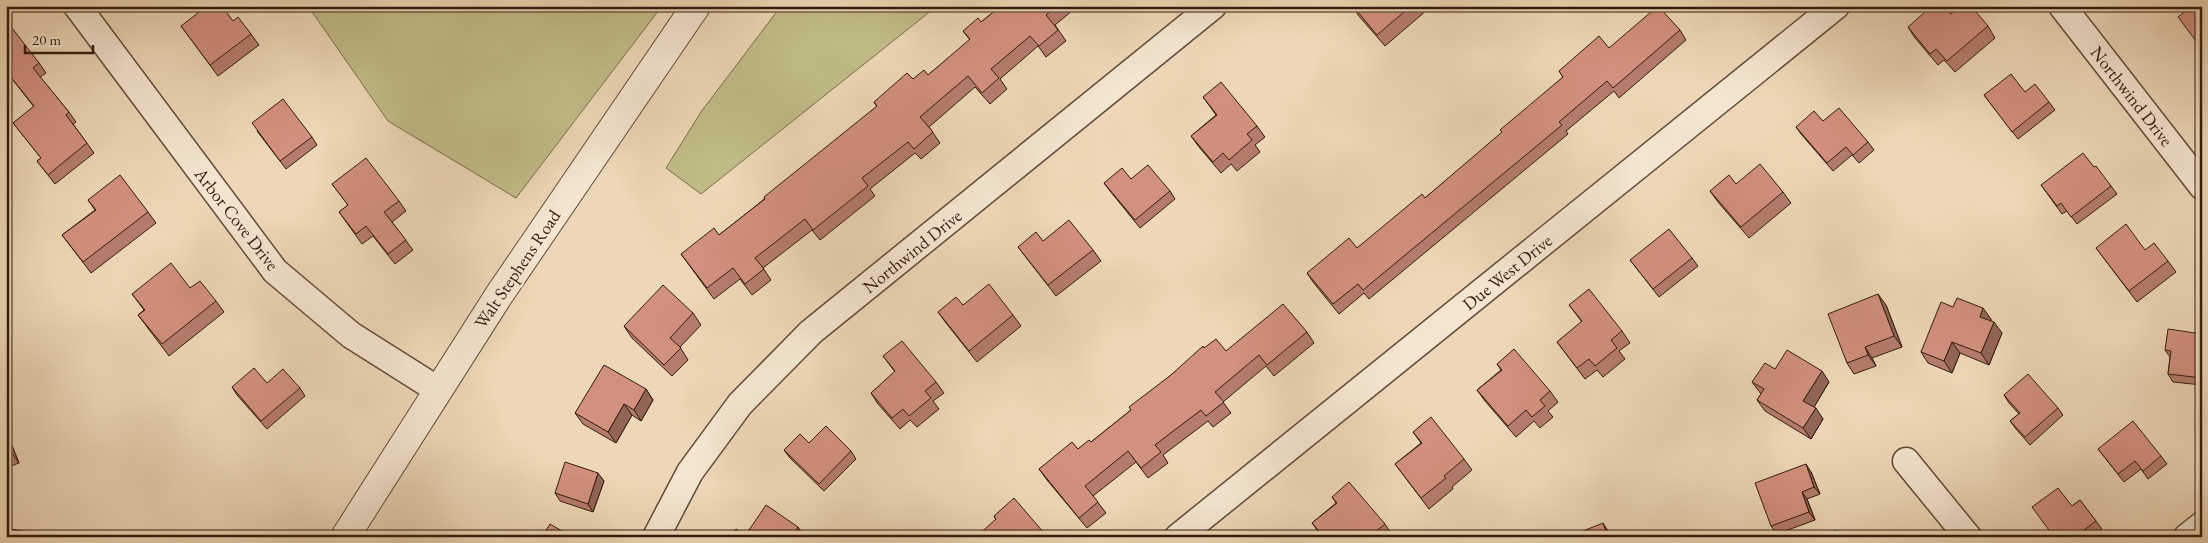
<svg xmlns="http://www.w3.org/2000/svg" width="2208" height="543" font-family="'EB Garamond',serif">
  <rect width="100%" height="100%" fill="#edd7b6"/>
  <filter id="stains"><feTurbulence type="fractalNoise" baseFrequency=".004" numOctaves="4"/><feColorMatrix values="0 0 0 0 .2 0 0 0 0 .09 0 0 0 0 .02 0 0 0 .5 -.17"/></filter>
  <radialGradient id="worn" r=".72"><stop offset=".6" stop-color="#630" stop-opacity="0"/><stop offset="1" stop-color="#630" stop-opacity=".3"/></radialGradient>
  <path fill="#c0bc88" stroke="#7a6c4c" d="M308 6H662L516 198 388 121Z
    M781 6H937L701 194 666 168 701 112Z"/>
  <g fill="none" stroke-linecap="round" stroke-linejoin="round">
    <g stroke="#624a3a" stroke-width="29">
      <path id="minor" d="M77 6 275 271 351 335 438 390
        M2062 6 2202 186
        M1906 461 1968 537
        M656 537 690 472 740 404 811 332 1213 6
        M1178 537 1836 6
        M2187 537 2202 525"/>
    </g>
    <g stroke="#624a3a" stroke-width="30">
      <path id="tertiary" d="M345 537 499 295 696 6"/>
    </g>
    <use href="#minor" stroke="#f3e5d0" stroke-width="26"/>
    <use href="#tertiary" stroke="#f3e5d0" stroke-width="28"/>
  </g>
  <path fill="#b57c6c" stroke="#331b10" d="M1001 6H1078L1055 25 1066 41 1046 57 1038 46 1000 79 1007 89 990 104 975 87 929 127 940 143 921 159 915 153 870 189 875 196 820 240 812 230 763 268 771 280 752 295 740 279 714 299 681 254 719 235 752 209 877 107 874 102 913 79 928 75 970 40 963 31 981 22Z
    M1353 6H1424L1427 10 1385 46 1358 15Z
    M1951 14 1988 26 1995 38 1955 72 1944 60 1938 65 1915 38 1908 27Z
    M233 21 251 34 259 45 218 76 181 26Z
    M6 26 39 63 46 73 40 77 69 112 76 122 73 124 94 153 55 184 37 161 41 158 13 123 34 107 9 75 6 77Z
    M1680 30 1686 40 1619 98 1614 91 1566 131 1568 134 1369 299 1364 293 1339 314 1313 282 1307 273 1357 248 1425 198 1502 133 1563 77 1559 71 1609 48Z
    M2025 92 2049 102 2055 110 2018 139 1984 95Z
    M1203 97 1257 126 1265 137 1255 145 1260 152 1237 171 1231 164 1221 173 1199 147 1191 136 1216 115Z
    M1823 121 1868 142 1874 150 1859 163 1852 155 1833 171 1801 134 1796 127Z
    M257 131 312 137 317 145 286 169Z
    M2094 167 2111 186 2117 194 2077 224 2067 211 2062 214 2041 185Z
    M1131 179 1170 191 1175 199 1140 228 1110 191 1104 183Z
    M332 184 399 201 406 211 392 222 413 250 395 264 373 236 362 244 339 212 348 205Z
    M1736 184 1783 192 1791 203 1749 238 1718 202 1710 191Z
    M88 200 148 212 156 223 91 273 62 235 95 210Z
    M1043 241 1093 250 1101 261 1056 296 1018 247Z
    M2096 248 2145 250 2168 261 2176 272 2137 302Z
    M1692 258 1698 266 1659 297 1630 260Z
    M190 288 216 301 224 312 169 356 138 315 144 310 132 294Z
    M963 305 1013 315 1021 326 977 362 946 323 938 312Z
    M1569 305 1622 331 1630 343 1619 351 1625 359 1603 377 1597 370 1585 379 1557 342 1582 322Z
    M1886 305 1902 347 1872 358 1876 366 1854 374 1847 363Z
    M1953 307 1991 319V321L2002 333 1989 365 1960 353 1952 373 1928 363 1921 352Z
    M693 313 701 325 680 347 688 360 672 376 632 338 624 326Z
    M1307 332 1314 343 1274 376 1266 366 1223 402 1231 413 1213 427 1208 421 1163 455 1168 463 1148 478 1136 462 1093 496 1106 513 1087 528 1047 480 1039 469 1091 442 1131 410 1171 375 1204 348 1226 351Z
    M2202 334V385L2173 382 2168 374 2170 357 2165 350Z
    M883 356 936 382 944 393 933 401 939 409 917 427 910 420 900 429 878 404 871 393 895 372Z
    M1497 364 1550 391 1558 402 1548 411 1553 417 1540 428 1534 421 1516 437 1485 401 1477 390 1501 370Z
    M1775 369 1829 382 1814 407 1823 419 1811 439 1765 411 1757 400 1761 394 1752 382Z
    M267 383 300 388 305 396 267 429 237 395 232 387Z
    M646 389 653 400 641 421 632 415 616 443 583 424 575 413Z
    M2004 395 2058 408 2063 415 2030 445 2016 429 2010 421 2019 414 2009 403Z
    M1413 432 1464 459 1472 470 1452 487 1453 489 1429 509 1395 464 1421 443Z
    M6 434 9 438 19 463 6 468Z
    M2098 449 2161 456 2167 464 2148 479 2141 469 2124 482Z
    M784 450 851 451 856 459 824 491 790 458Z
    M1811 472 1820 494 1807 499 1815 520 1777 534 1771 526Z
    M604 481 593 512 560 501 555 493Z
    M1332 497 1385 524 1392 535 1391 537H1322L1312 523 1336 503Z
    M2080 500 2102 529 2091 537H2054L2072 506Z
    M994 516 1044 533 1047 537H976L996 520Z"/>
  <path fill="#936558" stroke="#331b10" d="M1878 294 1886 305 1902 347 1894 336Z
    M1983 308 1991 319 1988 328 1980 317Z
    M1994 322 2002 333 1989 365 1981 353Z
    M1952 342 1960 353 1952 373 1944 361Z
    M1865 347 1872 358 1876 366 1868 355Z
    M1822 371 1829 382 1811 412 1803 401Z
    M646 389 653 400 641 421 634 410Z
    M624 404 632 415 616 443 608 432Z
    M1816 408 1823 419 1811 439 1803 428Z
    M6 434 9 438 19 463 11 452 6 440Z
    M1806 464 1811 472 1820 494 1814 487Z
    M598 473 604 481 593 512 588 504Z
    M1802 492 1807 499 1815 520 1809 512Z
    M1603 523 1610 534 1611 537H1608Z
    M798 527 805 537H792Z"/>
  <path fill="#d2907e" stroke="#331b10" d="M207 6H222L233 21 238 17 251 34 210 65 181 26Z
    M1001 6H1057L1046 15 1058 30 1039 46 1030 36 991 69 999 78 982 93 968 76 920 117 933 132 914 149 908 142 862 178 868 186 813 230 805 219 755 258 764 269 745 284 733 268 707 288 681 254 714 228 719 235 752 209 765 199 764 197 877 106 874 102 907 73 913 79 924 70 928 75 970 39 963 31 978 18 981 22Z
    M1353 6H1411L1377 35Z
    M1658 6 1680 30 1613 88 1607 81 1559 122 1562 125 1363 290 1358 284 1333 304 1307 273 1349 238 1357 248 1422 194 1425 198 1502 132 1500 130 1563 77 1559 71 1599 36 1609 48Z
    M1932 6H1944L1951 14 1960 6H1971L1988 26 1947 61 1936 49 1930 54 1908 27Z
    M2192 6H2202V49L2178 17Z
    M9 24 39 63 33 68 69 112 66 115 87 143 48 175 37 161 41 158 13 123 34 106 6 71V26Z
    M2011 74 2025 92 2035 84 2049 102 2012 132 1984 95Z
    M1221 82 1257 126 1247 134 1252 140 1229 160 1223 153 1213 162 1191 136 1217 115 1203 97Z
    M283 99 312 137 280 161 252 123Z
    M1839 108 1868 142 1853 155 1846 147 1827 163 1796 127 1814 111 1823 121Z
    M2083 153 2094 167 2096 166 2111 186 2071 217 2061 203 2057 206 2041 185Z
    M366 158 399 201 384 212 406 240 388 254 366 226 356 234 339 212 348 205 332 184Z
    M1760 164 1783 192 1741 227 1710 191 1729 175 1736 184Z
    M1148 165 1170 191 1135 220 1104 183 1122 168 1131 179Z
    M120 175 148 212 83 262 62 235 96 210 88 200Z
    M1069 220 1093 250 1048 285 1018 247 1036 232 1043 241Z
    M2126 224 2145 250 2154 243 2168 261 2129 291 2096 248Z
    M1669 229 1692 258 1653 289 1630 260Z
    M171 263 190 288 200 281 216 301 162 344 138 315 145 310 132 294Z
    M989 284 1013 315 969 351 938 312 956 297 963 305Z
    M663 285 693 313 670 338 681 348 664 365 624 326Z
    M1589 289 1622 331 1611 340 1617 348 1595 366 1589 359 1577 368 1557 342 1582 321 1569 305Z
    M1878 294 1894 336 1865 347 1868 355 1847 363 1828 314Z
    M1957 298 1983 308 1980 317 1994 322 1981 353 1952 342 1944 361 1921 352 1941 302 1953 307Z
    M1283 304 1307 332 1267 365 1259 355 1215 392 1224 402 1206 416 1201 410 1155 445 1161 452 1141 468 1128 451 1085 486 1098 502 1079 518 1039 469 1072 442 1078 449 1089 440 1091 442 1131 410 1129 407 1171 375 1203 346 1204 348 1216 339 1226 351Z
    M2168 329 2202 334V378L2168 374 2171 351 2165 350Z
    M902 341 936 382 925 391 931 398 909 416 903 409 892 418 871 393 895 371 883 356Z
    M1514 349 1550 391 1540 400 1545 406 1532 417 1526 410 1508 426 1477 390 1502 370 1497 364Z
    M1787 350 1822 371 1803 401 1816 408 1803 428 1757 400 1764 389 1752 382 1765 363 1775 369Z
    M604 365 646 389 634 410 624 404 608 432 575 413Z
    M254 368 267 383 283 369 300 388 261 421 232 387Z
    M2028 374 2058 408 2025 437 2010 421 2020 413 2004 395Z
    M1431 417 1464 459 1444 476 1446 478 1421 498 1395 464 1422 443 1413 432Z
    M2133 421 2161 456 2143 471 2135 461 2118 474 2098 449Z
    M826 426 851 451 819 484 784 450 800 434 809 443Z
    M6 440 11 452 6 454Z
    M565 462 598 473 588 504 555 493Z
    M1806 464 1814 487 1802 492 1809 512 1771 526 1755 483Z
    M1349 482 1385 524 1375 532 1378 537H1324L1312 523 1337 503 1332 497Z
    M2058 488 2072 506 2080 500 2096 521 2075 537H2054L2032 507Z
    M1014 498 1044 533 1040 537H976L996 519 994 516Z
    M766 505 798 527 792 537H731L736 529 745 536Z
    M1603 523 1608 537H1568Z
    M550 524 572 537H542Z
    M6 528 33 533 32 537H6Z
    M1835 530 1844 537H1830Z"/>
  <g text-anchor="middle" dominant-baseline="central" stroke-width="5" stroke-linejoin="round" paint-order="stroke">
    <g font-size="18" fill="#331b10" stroke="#f3e5d0">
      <text transform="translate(2132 96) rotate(52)">Northwind Drive</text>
      <text transform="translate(237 219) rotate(52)">Arbor Cove Drive</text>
      <text transform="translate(912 251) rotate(-39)">Northwind Drive</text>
      <text transform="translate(517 269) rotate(-56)">Walt Stephens Road</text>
      <text transform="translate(1507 272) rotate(-39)">Due West Drive</text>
    </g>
  </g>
  <rect width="2208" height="543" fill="none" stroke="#edd7b6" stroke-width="25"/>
  <rect x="8" y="8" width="2193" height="528" fill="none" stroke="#331b10" stroke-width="2.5"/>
  <rect x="12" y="12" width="2183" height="518" fill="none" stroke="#331b10"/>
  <path d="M25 45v8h68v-8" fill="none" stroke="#331b10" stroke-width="2.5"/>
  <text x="32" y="45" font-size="15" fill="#331b10" stroke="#f3e5d0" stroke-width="4" paint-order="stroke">20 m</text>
  <rect width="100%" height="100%" filter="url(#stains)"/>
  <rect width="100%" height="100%" fill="url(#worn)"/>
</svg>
